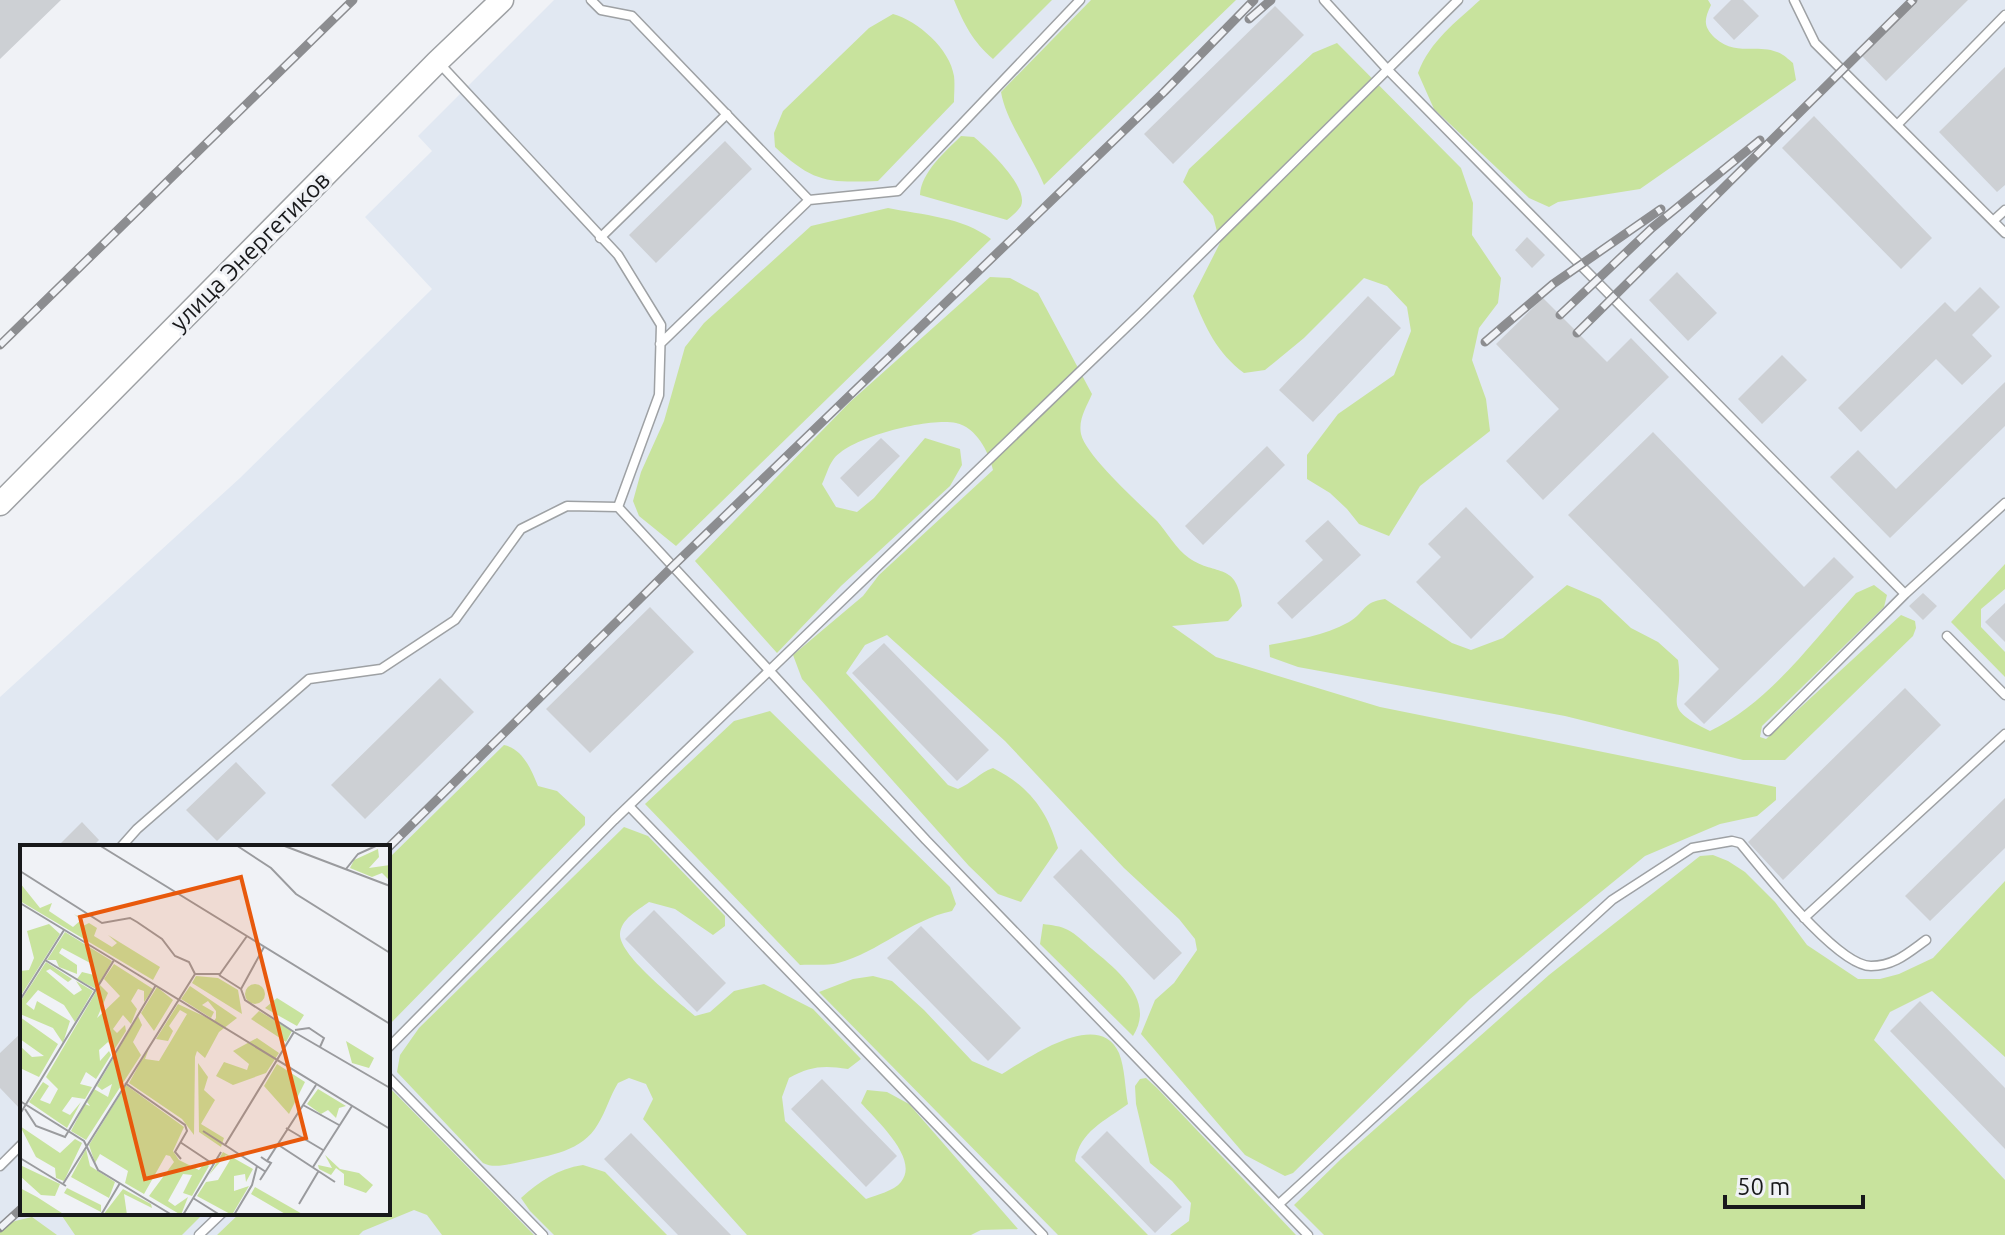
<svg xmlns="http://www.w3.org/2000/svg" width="2005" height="1235" font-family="Ubuntu,sans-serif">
  <rect width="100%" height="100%" fill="#f0f2f6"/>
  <path fill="#e1e8f2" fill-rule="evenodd" d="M554 0H2005V1235H0V697L240 478 432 289 365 217 432 151 418 136ZM22 847H388V1213H22Z"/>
  <path fill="#c8e39d" d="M954 0H1052L993 59C973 42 964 24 954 0Z
    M1091 0H1236L1044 185C1032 155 1006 122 1001 92Z
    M1480 0H1708L1711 5C1704 20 1703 26 1715 38 1735 56 1756 44 1777 52 1783 54 1789 60 1793 63L1796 80 1640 189 1558 202 1549 207 1529 198 1434 109 1418 73C1430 41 1456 22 1480 0Z
    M893 14C918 21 950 49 954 76 955 84 954 94 954 102L878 181C826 183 813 182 775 147L774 133 783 111 869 28Z
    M1337 43 1461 168 1473 203 1472 235 1501 278 1498 303 1479 328 1472 360 1486 399 1490 431 1420 486 1389 536 1359 524 1347 509 1330 493 1307 479V455L1338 414 1394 375 1411 331 1407 307 1387 286 1364 278 1304 338 1265 370 1244 373C1217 353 1205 327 1193 296L1220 243 1213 216 1183 182 1189 169 1313 53Z
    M961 136 974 137C988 149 1029 187 1021 206 1018 211 1012 216 1007 220L920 195C921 172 946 151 961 136Z
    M888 208C922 215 963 217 991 239L676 546 639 516 633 501 641 472 664 421 685 347 704 323 811 226Z
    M990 277 1010 278 1038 293 1092 394C1087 406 1078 419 1081 434 1086 456 1139 503 1157 521 1167 532 1176 549 1189 558 1217 577 1237 561 1242 606L1228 621 1172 626 1216 657 1380 707 1776 787V800L1757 816 1720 824 1645 856 1470 999 1293 1173 1285 1176 1245 1155 1141 1034 1155 1000 1174 983 1197 950 1195 939 1179 919 1124 868 1005 741 887 635 865 645 846 673 948 785 958 789C972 783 979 773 993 768 1029 786 1047 810 1058 848L1021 902 998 894 969 866 802 679 793 655 863 596 879 575 993 470C989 452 976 427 956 423 930 417 848 437 833 460 828 467 826 476 822 484L836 507 857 512 874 498 925 438 960 449 962 465 950 486 841 586 777 653 695 561 850 402Z
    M2005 564V589L1981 609V627L2005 652V677L1951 622Z
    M1567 585 1600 599 1631 628 1658 642 1678 660C1685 704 1657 705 1710 731 1770 702 1812 642 1856 593L1874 585 1887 595 1884 607 1762 726 1760 737 1766 739 1901 615 1915 621 1916 628 1913 636 1785 760H1743L1565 716 1298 667 1270 657 1269 645C1295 640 1324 636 1349 622 1365 613 1362 602 1385 599L1452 643 1471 650 1503 638Z
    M770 711 950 887 956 904 952 911C910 920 879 952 838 963 826 966 812 964 800 965L645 804 734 721Z
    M504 745C523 749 531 769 538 786L557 791 585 817V825L388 1026V859Z
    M624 827 648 836 725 916V926L713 935 675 909 649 902C638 910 621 919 620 934 619 956 679 1002 695 1016L710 1012 734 991 764 984 813 1009 861 1059 848 1069C824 1065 810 1066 789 1078L782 1097 785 1121 866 1199C876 1195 894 1191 901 1182 920 1159 876 1120 861 1103L867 1090 887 1092 909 1104 1018 1229 981 1230 971 1235H747L643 1119 653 1099 646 1084 629 1078 618 1083C610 1096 606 1111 598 1124 582 1152 550 1155 520 1162 508 1164 494 1169 483 1163L397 1072 400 1055 419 1028Z
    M1713 855 1728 861 1745 872 1775 902 1807 945 1858 979H1880L1899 974 1933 958 2005 881V1057L1932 991 1890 1012 1874 1040 2005 1180V1235H1324L1294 1205 1340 1160 1549 975 1700 856Z
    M1043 924C1051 925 1061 926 1068 930 1076 934 1085 943 1092 949 1117 970 1156 1000 1133 1036L1040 944Z
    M873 976 892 981 924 1010 972 1061 1002 1074C1027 1059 1099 1007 1119 1053 1125 1068 1125 1089 1128 1104 1105 1121 1080 1131 1075 1161L1148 1235H1058L819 992 853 979Z
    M1146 1078 1157 1088 1296 1235H1170L1189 1221 1191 1203 1172 1181 1150 1163 1136 1104 1135 1086 1140 1079Z
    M388 1086 534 1235H442L427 1215 414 1210 363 1231 359 1235H217L240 1213H388Z
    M583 1165 605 1172 667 1235H554L530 1211 521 1198C540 1181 557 1169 583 1165Z
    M60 1213H204L182 1235H75Z
    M32 1217 57 1235H0V1229L15 1221Z"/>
  <path fill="#cdd0d4" d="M0 0H61L0 59Z
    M1731 0H1743L1759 16 1734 40 1713 18Z
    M1917 0H1968L1886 81 1861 55Z
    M1275 6 1304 35 1173 164 1144 134Z
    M2005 67V185L1997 192 1939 132Z
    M1814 116 1932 238 1901 269 1782 148Z
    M725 141 752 169 656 263 629 235Z
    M1527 237 1545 255 1532 268 1515 250Z
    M1677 272 1717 313 1688 341 1649 300Z
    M1980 287 2000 307 1972 335 1992 356 1962 385 1936 359 1861 432 1838 408 1945 302 1955 312Z
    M1368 296 1401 328 1313 422 1279 390Z
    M1543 298 1607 362 1631 338 1669 377 1543 500 1506 461 1559 409 1496 344Z
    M1782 355 1807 380 1762 424 1738 399Z
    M2005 382V426L1890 538 1830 477 1858 450 1896 489Z
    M1653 432 1804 587 1834 557 1854 577 1704 724 1684 704 1719 669 1568 515Z
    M881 438 900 456 858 497 840 478Z
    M1267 446 1285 465 1203 545 1185 526Z
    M1466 507 1534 577 1471 639 1416 582 1441 557 1428 544Z
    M1328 520 1361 555 1292 619 1277 603 1323 560 1305 541Z
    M1923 593 1937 606 1923 620 1909 606Z
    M2005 603V642L1985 622Z
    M650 607 694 652 590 753 546 709Z
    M884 643 989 750 957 781 852 673Z
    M440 678 474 712 365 819 331 785Z
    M1905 688 1941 725 1783 880 1748 842Z
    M236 762 266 793 217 841 186 810Z
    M2005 798V848L1930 921 1905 896Z
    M82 822 99 840 92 847H57Z
    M1081 849 1182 953 1154 980 1053 877Z
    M654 910 726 983 697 1012 625 939Z
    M921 926 1021 1028 988 1061 887 958Z
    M1920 1001 2005 1088V1149L1890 1031Z
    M22 1032V1111L0 1088V1053Z
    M822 1079 897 1156 866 1187 791 1109Z
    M1107 1131 1182 1207 1155 1233 1081 1157Z
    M631 1133 731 1235H678L604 1159Z"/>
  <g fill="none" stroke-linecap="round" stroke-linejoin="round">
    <g stroke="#9ea1a4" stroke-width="11">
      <path id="lane" d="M591 0 601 10 632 16 809 200 898 191 1080 0
        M1324 0 1387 69 1905 594 1768 731
        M1794 0 1815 43 2005 233
        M440 64 618 255 661 325 659 395 618 507 926 840 1308 1235
        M1897 125 2005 15
        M1993 221 2005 210
        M600 238 727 114
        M660 344 809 200
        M1905 594 2005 503
        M1947 636 2005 695
        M629 806 1043 1235
        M121 847 137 829 309 679 381 669 455 620 521 529 567 506 618 507
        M1804 918 2005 734
        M388 1048 614 820 1141 313 1458 0
        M388 1077 543 1235
        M0 1166 22 1144
        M1279 1204 1612 900 1692 848 1732 841 1740 843C1763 870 1837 966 1871 966 1894 966 1908 953 1926 940
        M199 1235 222 1213"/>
    </g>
    <g stroke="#9ea1a4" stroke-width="25">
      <path id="secondary" d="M0 504 437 62 502 0"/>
    </g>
    <use href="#lane" stroke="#fff" stroke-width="8"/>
    <use href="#secondary" stroke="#fff" stroke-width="22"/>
    <g stroke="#8c8d90" stroke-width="9">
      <path id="rail" d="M1249 19 1271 0
        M1560 315 1652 228 1760 140
        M1577 333 1913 0
        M1485 342 1553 284 1661 209
        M0 345 353 0
        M388 848 674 565 1164 92 1254 0
        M0 1228 22 1208"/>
    </g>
    <use href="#rail" stroke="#f0f2f6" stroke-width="6" stroke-dasharray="18" stroke-linecap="butt"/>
  </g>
  <g text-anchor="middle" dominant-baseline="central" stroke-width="6" stroke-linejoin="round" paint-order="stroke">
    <g font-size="24" fill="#18191b" stroke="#f0f2f6">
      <text transform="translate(250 251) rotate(-45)">улица Энергетиков</text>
    </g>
  </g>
  <g transform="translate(20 845)">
    <rect width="370" height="370" fill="#f0f2f6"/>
    <path d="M358 4 359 12 349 23 370 20V36L362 28 352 32 330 23 334 15ZM0 38 20 63 32 58 29 66 53 82 61 75 54 69 62 74 61 82 69 78 77 83 74 91 92 102 97 98 88 90 140 122 133 135 0 56ZM29 79 40 89 0 152V126L9 125 14 113 7 86ZM45 87 92 116 76 144 57 134 62 127 74 130 72 119 42 103 39 108 57 120V129L39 122 36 115H27ZM26 117 52 134 48 137 30 124 26 126 54 150 62 145 56 136 73 146 55 177 44 160 18 145 6 159 14 165 17 156 50 176 43 198 33 183 0 169V157ZM94 119 133 144 124 157V146L118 144 111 156 117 164 111 179 103 170 93 184 97 188 105 180 106 186 94 205 88 197 79 205 80 216 89 206 91 210 76 234 66 227 60 239 72 242 65 254 52 252 42 266 50 270 61 257 47 283 9 257 23 237 29 241 20 255 30 259 38 244 26 232 80 140 88 148 77 173 100 151 84 134ZM176 131 198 133 218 145 222 169 172 138ZM225 149a10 10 0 1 1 20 0a10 10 0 1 1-20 0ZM170 141 217 173 199 187 185 213 177 206 175 212 174 290 162 274 109 238 131 198 125 214 139 216 167 169 160 165 149 181 153 186 148 196 136 194 158 159 194 176 196 173V166L188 156 182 160 194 167 191 173 161 154ZM137 142 153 155 134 186 121 168ZM257 153 284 170 277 181 245 163ZM239 166 272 186 266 197 231 174ZM118 171 122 180 113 197 121 210 66 295 51 286 65 259 70 261 67 257 74 244 88 252 92 239 82 245 77 241ZM0 172 38 199 19 232 0 223V201L12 212 24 211 0 194ZM237 193 259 208 246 228 213 240 196 231 204 217 227 225 229 219 213 206ZM326 196 354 213 349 223 332 218ZM178 218 188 232 184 245 195 255 181 279 204 293 201 302 179 287ZM257 219 285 237 269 269 244 241ZM106 240 164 282 153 306 159 315 179 325 185 317 189 321 172 351 163 348 172 330 163 329 148 356 155 361 168 352 161 370 129 351 154 317 150 311 146 310 124 349 105 338 108 326 80 309 75 318 69 300ZM298 244 326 261 319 263 316 273 308 265 301 269 287 259ZM0 281 40 308 55 294 62 298 44 336 36 333 35 323 16 312ZM66 304 70 321 95 337 89 353 51 332ZM203 307 233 324 226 337 225 329 214 331V346L229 341 212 370 177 351 186 337 198 335 210 315 206 310 189 330ZM305 310 320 324 339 328 353 340 346 348 324 340V329L316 323 311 330 299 324 298 320 312 323ZM0 320 40 339 35 351 21 350 0 331ZM235 342 284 370H267L231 349ZM0 343 17 352 45 370H0ZM47 343 81 360V367L44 348ZM103 344 131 359 132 363 104 349 107 370H83Z" fill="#c8e39d"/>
    <path fill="none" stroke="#9a9b9e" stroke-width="2" d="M79 0 370 179M216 0 251 23 276 49 370 108M262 0 370 41M326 24 338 9 358 0M0 26 82 78 110 73 117 77 142 94 155 111 169 117 175 129M0 58 94 115 0 269M25 115 76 146M94 115 370 284M199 130 221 144M0 155 44 85M275 185 289 183 304 193 300 202M274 187 370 243M105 238 165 280 167 286 155 307 161 314M0 256 64 296 78 325 152 370M283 260 319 280M5 264 16 281 45 292 136 140M266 283 303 305M183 286 205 300 274 187 225 155 221 144 244 102M160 297 193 319M257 299 315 337M205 300 246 327M241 312 247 316 296 240M0 313 46 341M293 322 332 261M240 335 251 318 247 316M43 339 175 129H200L227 91M173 353 200 370M279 359 298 327M81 370 100 338M163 370 201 307M214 370 232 340 237 321"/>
    <path fill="#e8590c" fill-opacity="0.15" stroke="#e8590c" stroke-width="4" d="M221 32 286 293 125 334 60 72Z"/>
    <rect width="370" height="370" fill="none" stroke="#18191b" stroke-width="4"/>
  </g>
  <path d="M1725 1195v12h138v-12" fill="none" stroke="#18191b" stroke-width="4"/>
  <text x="1737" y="1195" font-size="24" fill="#18191b" stroke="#f0f2f6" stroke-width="6" paint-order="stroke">50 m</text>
</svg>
